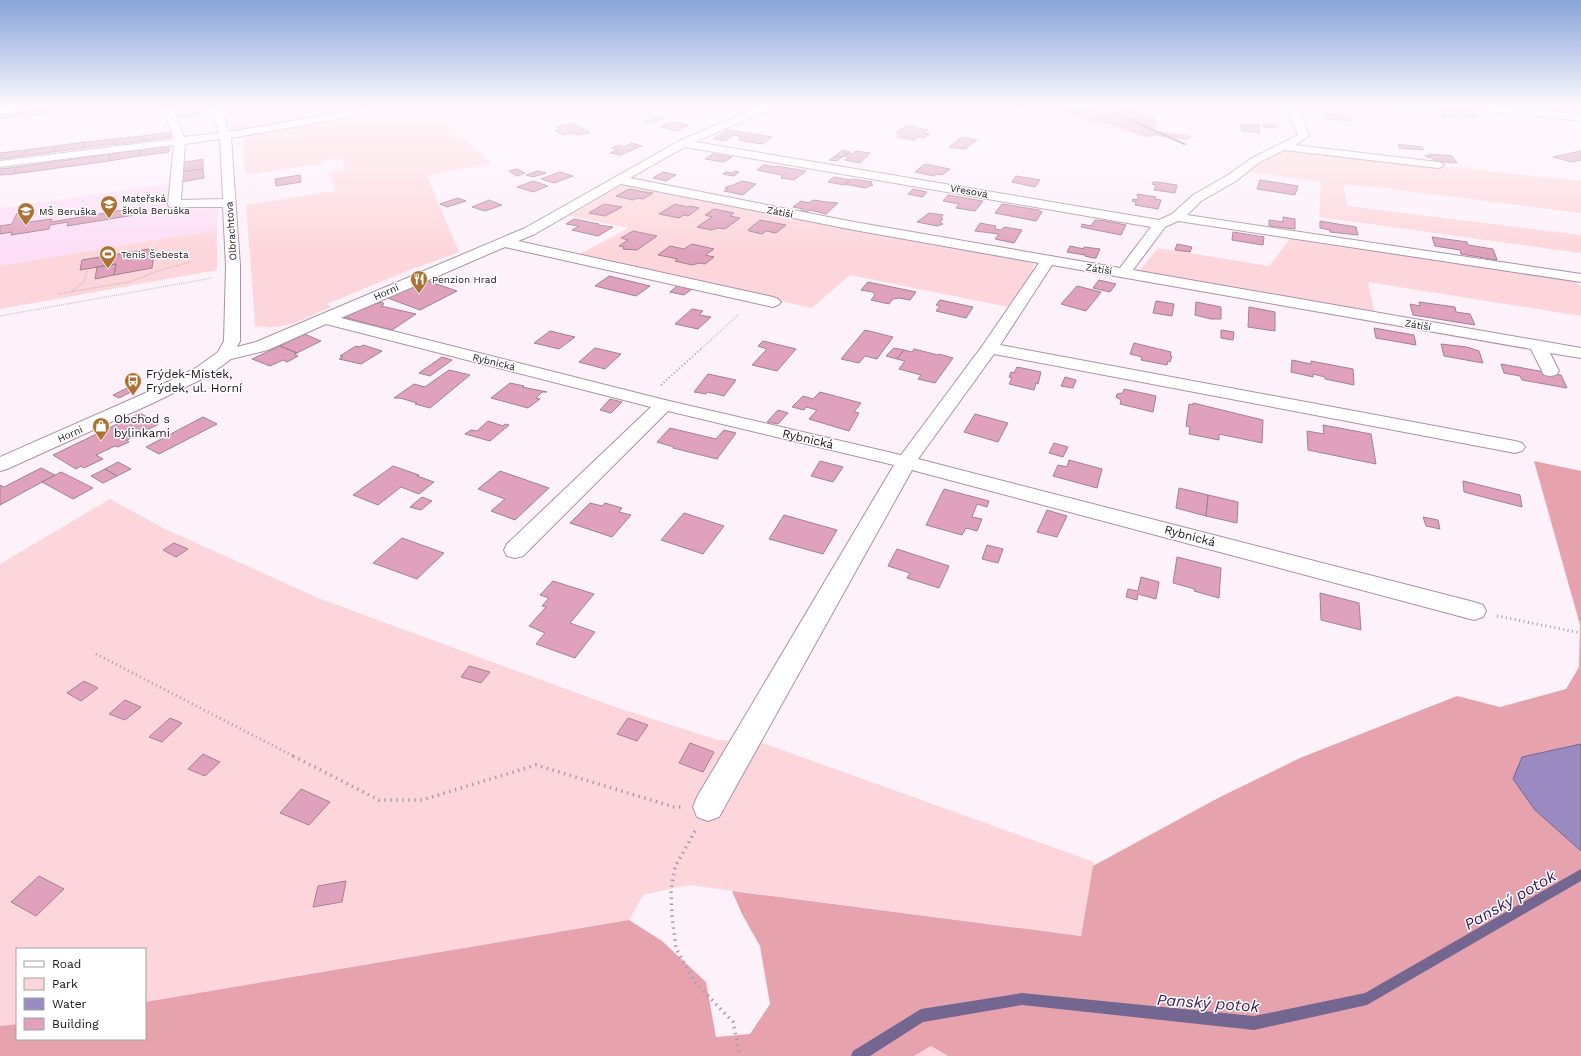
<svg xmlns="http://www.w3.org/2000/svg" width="1581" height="1056" font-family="'Work Sans',sans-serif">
  <rect width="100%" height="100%" fill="#fdf1fa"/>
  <path fill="#fcdef6" d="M168 184V207L218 208 217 230 0 266V208Z"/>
  <path fill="#fdd6db" d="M225 107H346L349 110 348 112 232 132Z
    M391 107H526L445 125 483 154 491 163 427 176 459 252 407 271 327 304 331 307C304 319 285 331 255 326L252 282 256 281H252L246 205 336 191 329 173 346 170 341 157 324 160V161L318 164 252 174 245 173 243 134 354 115 373 109Z
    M560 107H643L637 110 640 114 606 124 589 122Z
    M1023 107H1045L1123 129 1132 133 1077 121 1078 119 1020 111Z
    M1133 107H1227L1291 113 1295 125 1153 115Z
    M1544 107H1581V117L1548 112Z
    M1287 150 1581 181V213L1368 186 1344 185 1347 206 1581 235V253L1319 217 1321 182 1250 172 1274 155Z
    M624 183 1024 260 1033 264V273L1013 308 850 275 812 308 576 256 629 228 570 216Z
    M217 230V270L0 309V266Z
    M1292 236 1568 278 1581 286V316L1368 282 1375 314 1137 274 1158 248 1269 266Z
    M110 499 163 528 318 598 615 707 718 740 757 741 1094 862 1081 936 688 885 643 895 629 920 145 1002V949H17V1024L0 1026V564Z
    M931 1046 948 1056H914Z"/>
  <path fill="#e7a3ad" d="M1045 107H1133L1153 115 1158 125 1153 130 1198 137H1191L1186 140 1157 136 1145 137 1132 133 1123 129Z
    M1534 461 1581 471V744L1569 747 1535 810 1581 851V1056H948L931 1046 914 1056H0V1026L17 1024V1039H145V1002L629 920 662 941 706 982 716 1037 750 1034 770 1004 760 946 742 914 732 891 1081 936 1093 866 1220 797 1300 758 1457 696 1500 707 1566 689 1579 667 1580 625Z"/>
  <path fill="#998bc2" stroke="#736690" d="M1581 744V851L1535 810 1513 779 1522 757Z"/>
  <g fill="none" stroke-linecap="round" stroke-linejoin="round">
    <path fill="#736690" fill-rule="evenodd" d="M1099 107H1103L1187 144 1184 145Z
      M1581 869V881L1367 1005 1254 1030 1022 1005 923 1022 870 1056H851L853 1051 921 1009 1022 993 1254 1016 1365 993Z"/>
  </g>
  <path fill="#dfa1bc" stroke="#a38290" d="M57 107H85L58 111Z
    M57 107 58 111 30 115V111Z
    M176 107H195L196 108 177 111Z
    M710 107H732L724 110Z
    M1395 107H1418L1419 108 1414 107 1416 109H1406L1407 111 1397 110Z
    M196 108 198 115 179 118 177 111Z
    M1436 109 1473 112 1478 118 1453 115 1455 118 1443 117Z
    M30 111V115L2 119V115Z
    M1336 112 1348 113 1353 121 1327 119 1324 113 1337 114Z
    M657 116 664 118 650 123 643 122Z
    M675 122 689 125 676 131 661 127 665 125H662Z
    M573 123 584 129 580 130 582 131 586 130 590 133 577 135 573 133 563 135 555 131 561 129 557 127Z
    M1241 124 1259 125 1260 133 1242 131Z
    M1263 124 1276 125 1277 128 1264 127Z
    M908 125 915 126 913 127 928 130 924 133 930 134 924 138 918 137 914 140 897 137 900 134 895 133Z
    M728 130 772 137 762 144 738 140 742 137 734 135 725 141 713 139Z
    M171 132 170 137 142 141 143 136Z
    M143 136 142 141 113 145 114 139Z
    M962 137 977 140 965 149 949 147Z
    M114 139 113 144 83 148 85 142Z
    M85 142 83 148 53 152 55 146Z
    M632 143 642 146 620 155 610 153 617 150 612 148 619 145 624 147Z
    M1398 144 1422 147 1424 150 1399 148Z
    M55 146 53 152 23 156 25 150Z
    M169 146V152L139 156 140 150Z
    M25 150 23 156 0 159V153Z
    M140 150 139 156 109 161 110 154Z
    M843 150 850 152 842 157 835 156Z
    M856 151 870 153 860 163 845 160 849 157 844 156 848 153 852 154Z
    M1581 151V160L1572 162 1553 157Z
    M110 154 109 161 13 174 17 167Z
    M713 154 732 157 724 162 705 159Z
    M1429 154 1452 156 1457 163 1434 161 1432 158 1426 157 1425 155 1430 156Z
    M835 156 842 157 837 161 829 160Z
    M203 159V169L181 172V163Z
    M925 164 950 169 942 175 937 174 934 176 915 172Z
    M764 165 776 167 777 166 806 171 794 180 781 178 782 177 781 175 757 170Z
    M17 167 13 174 0 175V169Z
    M203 169 204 178 181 182V172Z
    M517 169 525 173 517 176 509 171Z
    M538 171 546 173 533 177 526 175Z
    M735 171 739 172 734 176 723 174 726 172 732 173Z
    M560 172 573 176 554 183 541 179Z
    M663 172 676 175 666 181 653 178Z
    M300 175 301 182 276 186 275 179Z
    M1016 176 1040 180 1035 187 1012 182Z
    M834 177 850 180 844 185 828 182Z
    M852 179 872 182 871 184 873 185 865 188 845 184Z
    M1260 180 1298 186 1295 195 1257 189Z
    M533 181 548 186 533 192 517 187Z
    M742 181 756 184 743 195 724 191 728 189 725 188 728 186H731Z
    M1153 182H1157L1177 185 1175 193 1154 190 1156 185 1152 184Z
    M629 189 645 192 653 193 643 199 637 198 633 200 616 196Z
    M913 189 927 192 923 197 908 194Z
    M1137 194 1156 197 1155 199 1161 200 1158 209 1135 205 1136 202 1132 201 1133 199 1137 200 1139 196H1137Z
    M948 195 983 201 975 211 956 208 959 204 943 201Z
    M458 198 466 201 447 207 440 204Z
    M489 200 502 205 485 211 472 207Z
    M813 200 827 202 838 203 826 214 810 210 807 212 800 211 803 209 793 207 801 201 809 203Z
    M604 204 622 207 605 216 589 213Z
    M675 204 688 207 690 206 699 208 688 216 684 215 679 218 659 214Z
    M1002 204 1039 210 1042 212 1036 221 995 213Z
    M135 208 134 215 67 226 68 222 50 225 49 229 11 235 12 232 0 234V226L12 224 17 213 33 211 29 222 52 219 51 222Z
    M714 209 734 213 730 216 740 218 725 229 718 228 711 230 697 227 712 217 705 215Z
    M929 213 943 215 941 218 943 219 940 222 943 224 937 226 917 222Z
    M1283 217 1295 219V229L1269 226V220L1283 222Z
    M574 219 599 224 598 225 613 227 598 236 572 230 579 226 566 224Z
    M760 220 786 225 776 233 766 231 762 234 749 231 748 230Z
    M1095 220 1106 221 1126 225 1121 235 1081 227 1082 224 1091 226Z
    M1320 221 1356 227 1358 235 1330 232V230L1320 228Z
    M980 223 996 226 995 229 1001 230 1004 227 1022 230 1014 243 995 239 999 234 975 231Z
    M633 231 657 236 637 250 623 249 624 247 619 246 628 240 621 238Z
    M1233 232 1264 237 1263 245 1232 240Z
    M1432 237 1467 242 1468 245 1493 249 1497 260 1461 254 1460 250 1435 246Z
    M692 244 714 249 705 255 714 257 705 264 699 263 692 265 675 261 678 259 658 255 670 246 684 249Z
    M1177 244 1192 247 1190 252 1175 250Z
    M1070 246 1084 249V247L1100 249 1096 258H1093L1085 256V255L1067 252Z
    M155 248 152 268 114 275 116 264 80 270 82 260Z
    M116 264 114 275 95 279 97 267Z
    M609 276 650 286 636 296 595 286Z
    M422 279 457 291 420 310 385 297Z
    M1099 280 1116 284 1110 292 1093 288Z
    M868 282 916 292 910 300 899 298 893 299 889 304 871 300 875 295 873 292 861 290Z
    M678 285 692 289 684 295 670 292Z
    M1077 286 1101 292 1086 311 1061 304Z
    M940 300 973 307 966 318 936 311 940 306 936 305Z
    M1156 301 1174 304 1172 316 1153 313Z
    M371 302 375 304 382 302 384 304 381 306 416 314 392 330 343 317 344 315Z
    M1196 302 1221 307V319H1211L1195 315Z
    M1419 302 1455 307 1456 312 1470 314 1475 325 1413 315 1410 304 1420 306Z
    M1249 307 1275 312V331L1248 327Z
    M692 309 703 311 699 315 711 317 698 329 675 324Z
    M1374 328 1414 335 1416 345 1376 338Z
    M865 330 893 337 877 359 865 356 859 363 841 359Z
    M1221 330 1234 332 1233 340 1221 338Z
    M550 331 575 337 559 349 534 343Z
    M304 334 321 341 297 353 280 346Z
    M763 341 796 349 777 371 752 365 767 349 758 346Z
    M1134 343 1171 352 1170 356H1172L1170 362 1168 361 1167 365 1141 360 1142 357 1130 354Z
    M1441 344 1467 347 1479 351 1483 363 1444 356Z
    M363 345 382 351 361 364 339 359 343 357 340 356 356 346 360 347Z
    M280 346 297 353 294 354 298 356 287 362 283 360 270 366 252 359Z
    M595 348 621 354 605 369 579 362Z
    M894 348 904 350 897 359 886 356Z
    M914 349 938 355 939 354 953 358 935 383 918 379 921 375 899 369 905 361 897 359 904 350 912 352Z
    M442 357 452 360 430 376 419 373Z
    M1292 360 1311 364V361L1353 369 1354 385 1325 379V377L1313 374V377L1291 372Z
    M1501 364 1561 375 1567 388 1522 380 1520 376 1504 373Z
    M1017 367 1041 372 1038 384 1036 383 1034 390 1009 384 1012 378 1009 377 1011 372 1014 373Z
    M449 370 470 375 430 408 415 404 417 403 400 398H394L414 384 425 387Z
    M708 374 736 380 724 396 708 392 706 394 694 392Z
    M1065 377 1076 380 1073 388 1061 386Z
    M510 383 524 386 522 387 547 392H542L536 398 540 399 528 408 491 398Z
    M133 385 139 388 119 398 113 395Z
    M1124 389 1156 396 1153 412 1120 404 1121 400 1116 397 1117 394 1123 393Z
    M820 392 861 403 854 412 859 413 849 431 809 419 817 410 806 407 804 410 792 407 803 396 813 399Z
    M610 399 622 402 611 413 600 410Z
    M1193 403 1263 420 1262 443 1219 434V440L1189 434 1190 427 1186 426 1189 404 1193 405Z
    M778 410 788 413 778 424 767 422Z
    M140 413 159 424 127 440 129 442 118 447 115 446 96 455 103 459 84 468 81 466 76 469 53 455Z
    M975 414 1008 423 998 442 964 432Z
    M203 417 217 424 159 454 146 447Z
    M488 421 503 426 505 424 509 425 490 441 465 434 471 430 477 431Z
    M1323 425 1371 434 1376 464 1308 450 1307 431 1324 434Z
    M670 428 716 439 724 430 736 433 717 459 673 448 674 447 657 442Z
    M1054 443 1068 447 1063 457 1049 453Z
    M1069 460 1102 469 1097 488 1053 476 1058 465 1067 467Z
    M820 461 843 467 833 482 811 476Z
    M118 462 131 469 117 476 105 469Z
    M393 466 419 475 417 476 434 482 419 494 401 487 378 505 353 495Z
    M41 468 55 475 0 505V485L4 487Z
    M105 469 117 476 103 483 91 476Z
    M500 471 549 488 515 520 491 511 505 499 478 489Z
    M61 472 93 488 73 499 42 482Z
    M1463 481 1520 495 1522 507 1464 492Z
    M1179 488 1208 495 1206 516 1176 508Z
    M944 489 989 501 987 507 977 504 972 517 982 519 977 531 966 528 962 535 926 525Z
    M1208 495 1238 502 1237 523 1206 516Z
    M422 497 432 501 421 510 410 507Z
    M590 503 602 506 605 503 622 508 619 512 631 515 612 537 570 523Z
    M1047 510 1067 516 1057 537 1037 532Z
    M684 513 724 526 703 554 661 540Z
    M784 515 837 530 823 554 769 539Z
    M1423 517 1438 520 1440 529 1426 526Z
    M402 538 444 553 417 579 373 563Z
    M174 543 188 549 176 557 163 550Z
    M987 545 1003 549 998 563 982 559Z
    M897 549 949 566 939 588 907 578 910 573 888 566Z
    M1177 557 1221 568 1219 598 1194 591 1195 589 1173 583Z
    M1141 577 1159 582 1156 599 1138 594 1137 600 1126 597 1128 589 1138 591Z
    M553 581 594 594 570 623 595 632 575 658 536 644 545 633 529 626 546 607 542 606 549 598 540 595Z
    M1320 593 1359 603 1361 630 1321 620Z
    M469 666 490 672 481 683 461 677Z
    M84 681 98 688 81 701 67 693Z
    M125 700 141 707 125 720 109 714Z
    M170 718 182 723 162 742 149 737Z
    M628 718 648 725 637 741 617 734Z
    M690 743 714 752 703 772 679 763Z
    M203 754 220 762 205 776 188 769Z
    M301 789 330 802 309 825 280 813Z
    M39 876 64 889 36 916 11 902Z
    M346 881 342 902 313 907 318 886Z"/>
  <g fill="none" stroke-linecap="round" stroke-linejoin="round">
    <g stroke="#ac90a7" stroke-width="2">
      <path id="minor" d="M9 107H33L28 110 0 114V108Z
        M164 107H174V112L184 137 219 133 211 107H221L229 132 355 110 360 113 355 116 231 138 240 266V341L237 347 256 342 525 228 679 141 759 107H772L771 109 695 142 1159 220 1172 214 1193 195 1228 175 1252 158 1298 135 1287 107H1297L1309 136 1295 145 1438 162 1442 163 1444 165 1442 167 1438 168 1284 150 1260 162 1236 181 1201 201 1187 215 1581 274V282L1178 221 1165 227 1133 270 1581 348V358L1550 353 1559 371 1556 375 1550 376 1544 375 1531 349 1052 265 1000 345 1515 441 1522 443 1525 447 1522 451 1515 453 994 354 918 459 1474 602 1483 605 1486 611 1483 617 1474 620 912 470 719 817 708 821 697 817 693 807 697 797 894 465 668 411 523 556 515 558 507 556 504 550 507 544 651 407 326 324 268 350 231 359 208 376 153 403 7 469 0 471V457L141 395 196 368 218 352 224 341 226 266 223 207H169L168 204 174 145 0 167V161L174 139 164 112ZM220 139 223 199 181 200 185 144ZM685 147 1151 227 1120 268 854 222 630 178ZM621 184 854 230 1039 263 983 345 901 455 665 400 341 318 505 247 773 307 778 305 781 302 778 299 773 297 518 241 535 234Z
        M1466 107H1495L1524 110H1543L1581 115V121C1544 116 1508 114 1471 110Z"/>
    </g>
    <path stroke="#a99ea7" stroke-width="1.5" stroke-dasharray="0.5 1.5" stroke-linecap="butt" d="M72 291 84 282 87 271
      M58 294 129 282 158 271 190 262
      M0 316 212 278
      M701 349 739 314"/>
    <path stroke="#a99ea7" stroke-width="2" stroke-dasharray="1 2.5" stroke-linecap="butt" d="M661 385 702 348"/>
    <path stroke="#a99ea7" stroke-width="3" stroke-dasharray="1 3.5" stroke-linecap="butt" d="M1497 616 1581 633
      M96 654 295 757"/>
    <path stroke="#a99ea7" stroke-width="3.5" stroke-dasharray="1.5 4.5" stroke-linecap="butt" d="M293 756 379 800H422L536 765 674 807H681
      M695 831 675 867 671 889 672 916 676 948 694 981 733 1022 740 1056"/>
    <use href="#minor" fill="#fff" fill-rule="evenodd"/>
  </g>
  <linearGradient id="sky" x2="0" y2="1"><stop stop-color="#88a4d9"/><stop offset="0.42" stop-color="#fef9fd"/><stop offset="1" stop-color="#fef9fd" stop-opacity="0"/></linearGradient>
  <rect width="1581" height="254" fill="url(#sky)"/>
  <defs>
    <g id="school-pin" transform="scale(0.9)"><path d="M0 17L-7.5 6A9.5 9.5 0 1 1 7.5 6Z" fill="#ac7132" stroke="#fff"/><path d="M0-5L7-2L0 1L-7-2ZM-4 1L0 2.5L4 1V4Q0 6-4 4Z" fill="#fff"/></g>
    <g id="stadium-pin" transform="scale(0.9)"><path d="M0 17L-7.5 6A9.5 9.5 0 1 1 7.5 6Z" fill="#ac7132" stroke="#fff"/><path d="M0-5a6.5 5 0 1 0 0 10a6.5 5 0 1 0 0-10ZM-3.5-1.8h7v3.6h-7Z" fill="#fff"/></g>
    <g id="restaurant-pin" transform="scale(0.9)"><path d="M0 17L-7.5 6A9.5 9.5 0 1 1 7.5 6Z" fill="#ac7132" stroke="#fff"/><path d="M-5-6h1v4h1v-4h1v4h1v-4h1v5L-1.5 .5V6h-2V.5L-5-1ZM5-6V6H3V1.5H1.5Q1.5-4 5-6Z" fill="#fff"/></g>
    <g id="bus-pin" transform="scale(0.9)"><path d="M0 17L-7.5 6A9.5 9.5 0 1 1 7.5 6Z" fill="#ac7132" stroke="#fff"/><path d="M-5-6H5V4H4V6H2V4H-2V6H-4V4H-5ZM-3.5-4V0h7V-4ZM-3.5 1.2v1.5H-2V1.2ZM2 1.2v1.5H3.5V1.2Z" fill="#fff"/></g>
    <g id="shop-pin" transform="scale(0.9)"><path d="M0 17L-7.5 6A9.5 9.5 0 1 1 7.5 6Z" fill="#ac7132" stroke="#fff"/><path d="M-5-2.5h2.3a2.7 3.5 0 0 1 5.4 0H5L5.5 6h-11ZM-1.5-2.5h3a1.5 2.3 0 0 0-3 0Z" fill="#fff"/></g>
  </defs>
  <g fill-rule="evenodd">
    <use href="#school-pin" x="109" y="204"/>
    <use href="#school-pin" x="26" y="211"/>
    <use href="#stadium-pin" x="108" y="254"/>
    <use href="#restaurant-pin" x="419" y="279"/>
    <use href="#bus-pin" x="133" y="381"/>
    <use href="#shop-pin" x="101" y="426"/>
  </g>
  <g text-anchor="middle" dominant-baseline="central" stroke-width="3" stroke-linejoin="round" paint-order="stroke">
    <g font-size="10" fill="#1b111a" stroke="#fff">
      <text transform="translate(969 191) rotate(10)">Vřesová</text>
      <text transform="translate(780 212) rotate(11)">Zátiší</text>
      <text transform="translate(231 231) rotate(-94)">Olbrachtova</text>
      <text transform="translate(1099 269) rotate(10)">Zátiší</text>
      <text transform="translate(386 292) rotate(-24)">Horní</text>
      <text transform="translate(1418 325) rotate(10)">Zátiší</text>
      <text transform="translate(494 362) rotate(14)">Rybnická</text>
      <text transform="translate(70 434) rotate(-24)">Horní</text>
    </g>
    <g font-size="10" fill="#1b111a" stroke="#fff" text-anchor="start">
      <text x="122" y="198">Mateřská<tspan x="122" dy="12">škola Beruška</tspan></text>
      <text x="39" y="211">MŠ Beruška</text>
      <text x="121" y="254">Tenis Šebesta</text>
      <text x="432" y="279">Penzion Hrad</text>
    </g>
    <g font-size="12" fill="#1b111a" stroke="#fff" text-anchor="start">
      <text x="146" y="374">Frýdek-Místek,<tspan x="146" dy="14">Frýdek, ul. Horní</tspan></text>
      <text x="114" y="419">Obchod s<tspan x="114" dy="14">bylinkami</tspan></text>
    </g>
    <g font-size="12" fill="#1b111a" stroke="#fff">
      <text transform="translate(808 439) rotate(13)">Rybnická</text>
      <text transform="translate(1190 536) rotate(15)">Rybnická</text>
    </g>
    <g font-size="16" font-style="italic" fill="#321a5b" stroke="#fff">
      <text transform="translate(1510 900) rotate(-30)">Panský potok</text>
      <text transform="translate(1208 1003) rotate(4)">Panský potok</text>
    </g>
  </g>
  <rect x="16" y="948" width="130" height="92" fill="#ffffff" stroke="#a4a0a3"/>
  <rect x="24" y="961" width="20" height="6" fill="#ffffff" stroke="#a4a0a3"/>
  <text x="52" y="968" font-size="12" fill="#1b111a">Road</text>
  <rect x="24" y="978" width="20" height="12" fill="#fdd6db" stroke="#a4a0a3"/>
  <text x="52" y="988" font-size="12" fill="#1b111a">Park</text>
  <rect x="24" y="998" width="20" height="12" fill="#998bc2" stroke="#a4a0a3"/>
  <text x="52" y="1008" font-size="12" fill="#1b111a">Water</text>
  <rect x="24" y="1018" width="20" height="12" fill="#dfa1bc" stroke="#a4a0a3"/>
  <text x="52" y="1028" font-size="12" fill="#1b111a">Building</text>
</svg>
